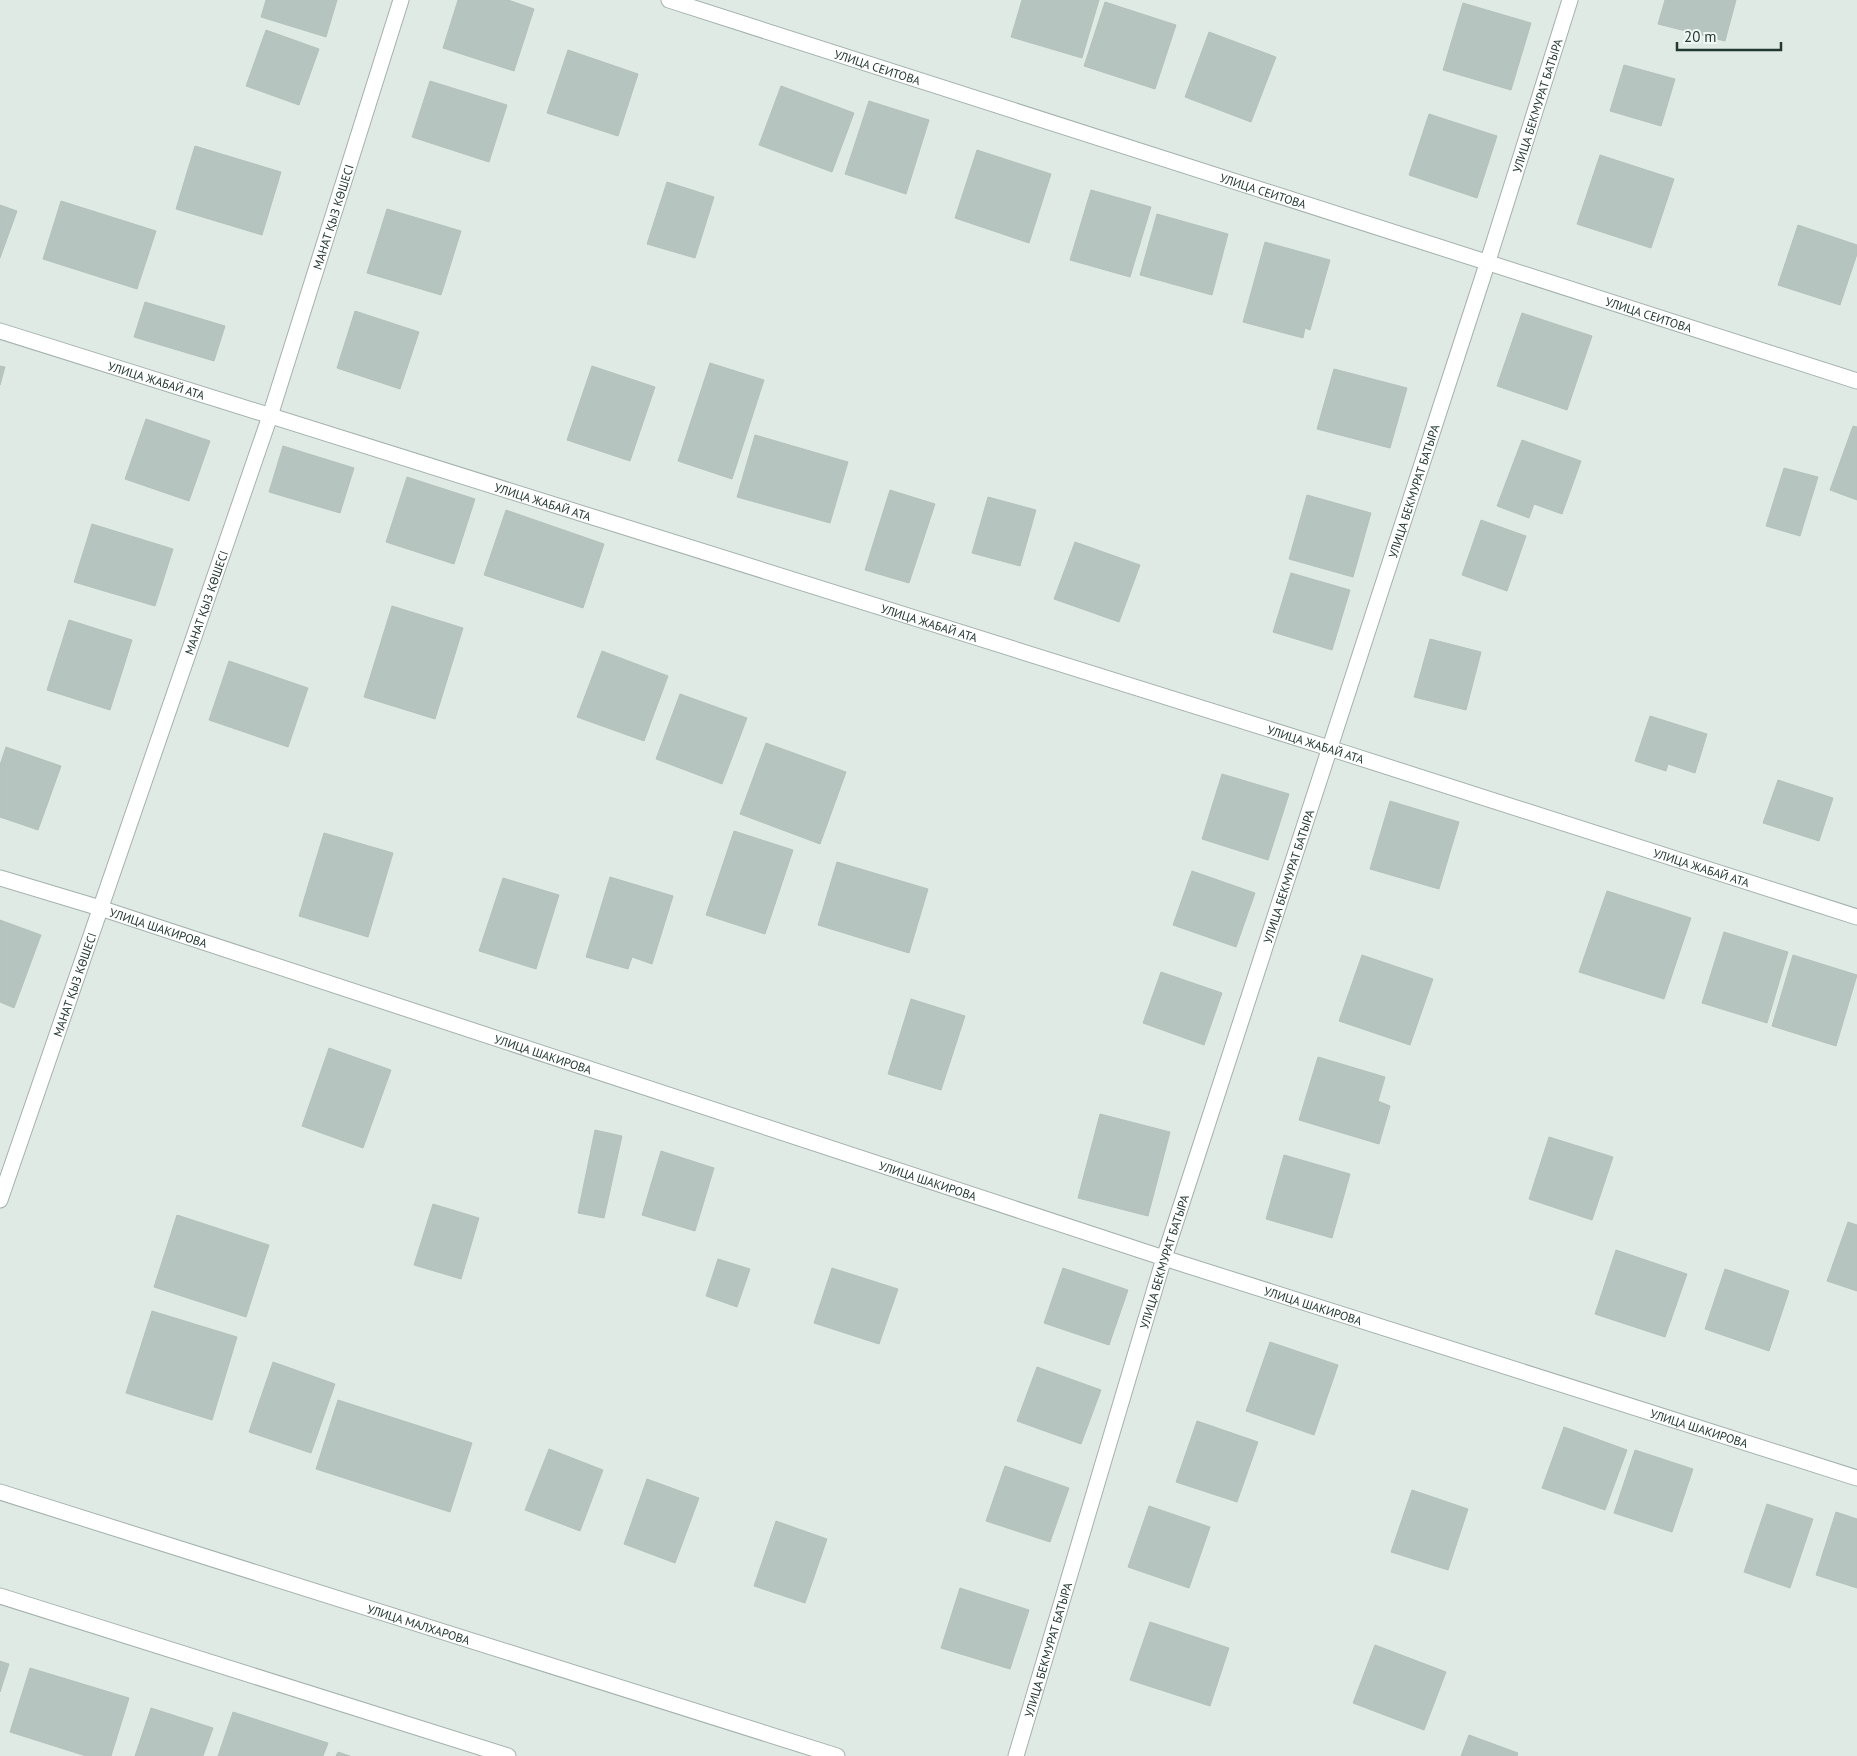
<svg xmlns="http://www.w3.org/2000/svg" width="1857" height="1756" font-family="'PT Sans',sans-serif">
  <rect width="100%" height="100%" fill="#e0eae5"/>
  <path fill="#b5c4be" stroke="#b3c2bc" d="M266 0H337L326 37 261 17Z
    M458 0H508L534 9 514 71 443 48Z
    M1022 0H1099L1082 58 1011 37Z
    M1665 0H1736L1725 41 1658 24Z
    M1105 2 1176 25 1155 89 1084 66Z
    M1463 3 1531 23 1511 90 1443 70Z
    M266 30 319 49 299 105 246 86Z
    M1209 32 1276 57 1251 122 1185 97Z
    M568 50 638 74 618 136 547 113Z
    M1624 65 1675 79 1661 126 1610 111Z
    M430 81 507 105 489 162 412 137Z
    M781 86 854 113 832 172 759 145Z
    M869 101 929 120 906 194 845 174Z
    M1429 114 1497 136 1477 198 1409 175Z
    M195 146 281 172 262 235 176 209Z
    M977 150 1051 174 1029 243 955 218Z
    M1600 155 1674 179 1651 248 1577 224Z
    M667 182 714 197 695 258 647 244Z
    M1091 190 1151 207 1130 277 1070 260Z
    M61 201 156 231 137 289 43 259Z
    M0 205 17 211 0 258Z
    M387 209 461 231 441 295 367 273Z
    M1157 214 1228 234 1212 295 1140 275Z
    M1798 225 1857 245V254L1840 305 1778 285Z
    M1265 242 1330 260 1310 330 1305 328 1303 338 1243 322Z
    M145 302 225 326 214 361 134 337Z
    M355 311 419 332 400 389 337 368Z
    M1522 313 1592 336 1567 410 1497 386Z
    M710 363 764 380 732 479 678 461Z
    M0 366 5 367 0 385Z
    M592 366 655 387 630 461 567 440Z
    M1334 369 1407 388 1390 448 1317 429Z
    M146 419 210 441 189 501 125 479Z
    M1853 426 1857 427V500L1830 490Z
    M755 435 848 462 830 523 737 497Z
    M1522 440 1581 461 1562 514 1534 504 1529 518 1497 506Z
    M283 446 354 468 340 513 269 492Z
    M1784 468 1818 477 1800 536 1766 526Z
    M407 477 475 499 454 564 386 542Z
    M890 490 935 504 909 583 865 570Z
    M1307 495 1371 513 1353 577 1289 559Z
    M988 497 1036 510 1020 566 972 553Z
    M506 510 604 544 583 608 484 575Z
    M1481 520 1526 536 1507 591 1462 575Z
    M92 524 173 549 155 606 74 582Z
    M1075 542 1140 565 1119 622 1054 599Z
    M1291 573 1350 590 1332 650 1273 632Z
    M392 606 463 628 435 719 364 697Z
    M69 620 132 640 110 710 47 690Z
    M1430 639 1481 652 1466 710 1414 697Z
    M602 651 668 676 644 741 577 717Z
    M229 661 308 688 288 747 209 720Z
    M680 694 747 718 722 784 656 759Z
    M1650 716 1707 734 1695 773 1668 764 1666 771 1635 761Z
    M766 743 846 772 820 844 740 814Z
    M6 747 61 766 38 830 0 817V765Z
    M1222 774 1289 794 1268 860 1202 839Z
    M1778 780 1833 798 1819 841 1763 823Z
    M1390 801 1459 822 1439 889 1370 869Z
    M734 831 793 850 765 934 706 915Z
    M324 833 393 853 368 937 299 916Z
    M837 862 928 889 909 953 818 925Z
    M1192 871 1255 893 1236 947 1173 925Z
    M610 877 673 896 652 964 632 957 628 969 586 957Z
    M503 878 559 895 536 969 479 951Z
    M1607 891 1691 918 1664 999 1579 972Z
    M0 920 41 935 14 1008 0 1002Z
    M1724 932 1788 952 1767 1023 1702 1003Z
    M1362 955 1433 979 1410 1045 1339 1021Z
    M1793 955 1857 975 1836 1046 1772 1026Z
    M1161 972 1222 993 1204 1045 1143 1023Z
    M911 999 965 1016 941 1090 888 1074Z
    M329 1048 391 1070 363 1148 302 1126Z
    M1318 1057 1385 1077 1378 1101 1390 1106 1379 1144 1299 1120Z
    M1100 1114 1170 1132 1148 1216 1078 1198Z
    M595 1130 622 1136 604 1218 578 1213Z
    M1549 1137 1613 1157 1592 1220 1529 1199Z
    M661 1151 714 1168 695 1231 642 1215Z
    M1284 1155 1350 1174 1332 1238 1266 1219Z
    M433 1204 479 1218 461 1279 414 1265Z
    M177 1215 269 1245 246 1317 154 1287Z
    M1848 1222 1857 1225V1291L1827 1281Z
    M1616 1250 1687 1274 1665 1337 1595 1314Z
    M718 1259 750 1269 737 1307 706 1296Z
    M832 1268 898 1289 879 1344 814 1323Z
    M1063 1268 1128 1290 1109 1345 1044 1323Z
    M1725 1269 1789 1291 1769 1351 1705 1329Z
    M152 1311 237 1337 212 1420 126 1393Z
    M1270 1342 1338 1365 1314 1435 1246 1411Z
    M273 1362 335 1384 311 1453 249 1432Z
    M1037 1367 1101 1390 1081 1444 1017 1421Z
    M338 1400 472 1443 450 1512 316 1469Z
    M1197 1421 1258 1442 1237 1502 1176 1482Z
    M1564 1427 1627 1450 1605 1510 1542 1488Z
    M549 1449 603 1470 580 1531 525 1510Z
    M1635 1450 1693 1469 1672 1532 1614 1513Z
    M1005 1466 1069 1488 1050 1542 986 1521Z
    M647 1479 699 1498 675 1563 624 1544Z
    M1412 1490 1468 1509 1448 1570 1391 1552Z
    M1767 1504 1813 1519 1790 1588 1744 1572Z
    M1149 1506 1210 1527 1189 1588 1128 1567Z
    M1836 1512 1857 1519V1588L1816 1575Z
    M776 1521 827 1539 805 1603 754 1586Z
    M960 1588 1029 1610 1010 1669 941 1648Z
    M1150 1622 1229 1648 1210 1706 1130 1680Z
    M1375 1645 1446 1672 1424 1730 1353 1703Z
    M0 1661 9 1664 0 1692Z
    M30 1668 129 1698 111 1756H86L10 1732Z
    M151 1708 213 1728 203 1756H135Z
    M233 1712 328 1743 323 1756H218Z
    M1469 1735 1518 1753 1517 1756H1461Z
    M338 1752 350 1756H336Z"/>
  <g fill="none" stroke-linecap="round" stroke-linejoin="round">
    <g stroke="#a3b1ac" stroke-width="17">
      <g id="minor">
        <path id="s1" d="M669 0 1857 381"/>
        <path id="s2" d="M0 331 1329 748 1857 917"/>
        <path id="s3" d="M0 878 100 908 1164 1258 1857 1478"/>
        <path id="s4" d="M0 1200 270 416 401 0"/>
        <path id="s5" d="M0 1492 837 1756"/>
        <path d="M0 1596 508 1756"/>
        <path id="s6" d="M1016 1756 1164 1258 1488 261 1570 0"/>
      </g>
    </g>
    <use href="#minor" stroke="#fff" stroke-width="15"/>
  </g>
  <g text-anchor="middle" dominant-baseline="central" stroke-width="4" stroke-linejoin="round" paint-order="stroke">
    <g font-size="12" fill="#223832" stroke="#f0f6f3">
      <text stroke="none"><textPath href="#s1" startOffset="219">УЛИЦА СЕИТОВА</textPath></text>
      <text stroke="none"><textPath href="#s6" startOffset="1731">УЛИЦА БЕКМУРАТ БАТЫРА</textPath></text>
      <text stroke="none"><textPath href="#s1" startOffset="624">УЛИЦА СЕИТОВА</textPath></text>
      <text stroke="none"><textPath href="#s4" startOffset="1038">МАНАТ ҚЫЗ КӨШЕСІ</textPath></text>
      <text stroke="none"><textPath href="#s1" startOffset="1029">УЛИЦА СЕИТОВА</textPath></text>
      <text stroke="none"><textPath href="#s2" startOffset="164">УЛИЦА ЖАБАЙ АТА</textPath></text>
      <text stroke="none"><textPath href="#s6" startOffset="1326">УЛИЦА БЕКМУРАТ БАТЫРА</textPath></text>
      <text stroke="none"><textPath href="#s2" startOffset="569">УЛИЦА ЖАБАЙ АТА</textPath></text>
      <text stroke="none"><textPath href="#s4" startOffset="632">МАНАТ ҚЫЗ КӨШЕСІ</textPath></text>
      <text stroke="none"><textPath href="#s2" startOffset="974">УЛИЦА ЖАБАЙ АТА</textPath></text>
      <text stroke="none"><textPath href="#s2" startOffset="1379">УЛИЦА ЖАБАЙ АТА</textPath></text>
      <text stroke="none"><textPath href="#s2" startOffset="1784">УЛИЦА ЖАБАЙ АТА</textPath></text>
      <text stroke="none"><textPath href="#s6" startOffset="921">УЛИЦА БЕКМУРАТ БАТЫРА</textPath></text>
      <text stroke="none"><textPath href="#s3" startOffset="166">УЛИЦА ШАКИРОВА</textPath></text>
      <text stroke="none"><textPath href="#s4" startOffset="228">МАНАТ ҚЫЗ КӨШЕСІ</textPath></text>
      <text stroke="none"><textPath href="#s3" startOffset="571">УЛИЦА ШАКИРОВА</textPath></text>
      <text stroke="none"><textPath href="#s3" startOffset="976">УЛИЦА ШАКИРОВА</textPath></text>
      <text stroke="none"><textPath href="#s6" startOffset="516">УЛИЦА БЕКМУРАТ БАТЫРА</textPath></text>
      <text stroke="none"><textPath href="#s3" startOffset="1381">УЛИЦА ШАКИРОВА</textPath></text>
      <text stroke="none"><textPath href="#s3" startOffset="1786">УЛИЦА ШАКИРОВА</textPath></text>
      <text stroke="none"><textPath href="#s5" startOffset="439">УЛИЦА МАЛХАРОВА</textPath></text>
      <text stroke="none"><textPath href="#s6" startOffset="111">УЛИЦА БЕКМУРАТ БАТЫРА</textPath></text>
    </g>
  </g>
  <path d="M1677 42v8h104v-8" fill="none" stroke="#223832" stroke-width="2.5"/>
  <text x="1684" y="42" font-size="15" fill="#223832" stroke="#f0f6f3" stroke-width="4" paint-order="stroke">20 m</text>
</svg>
